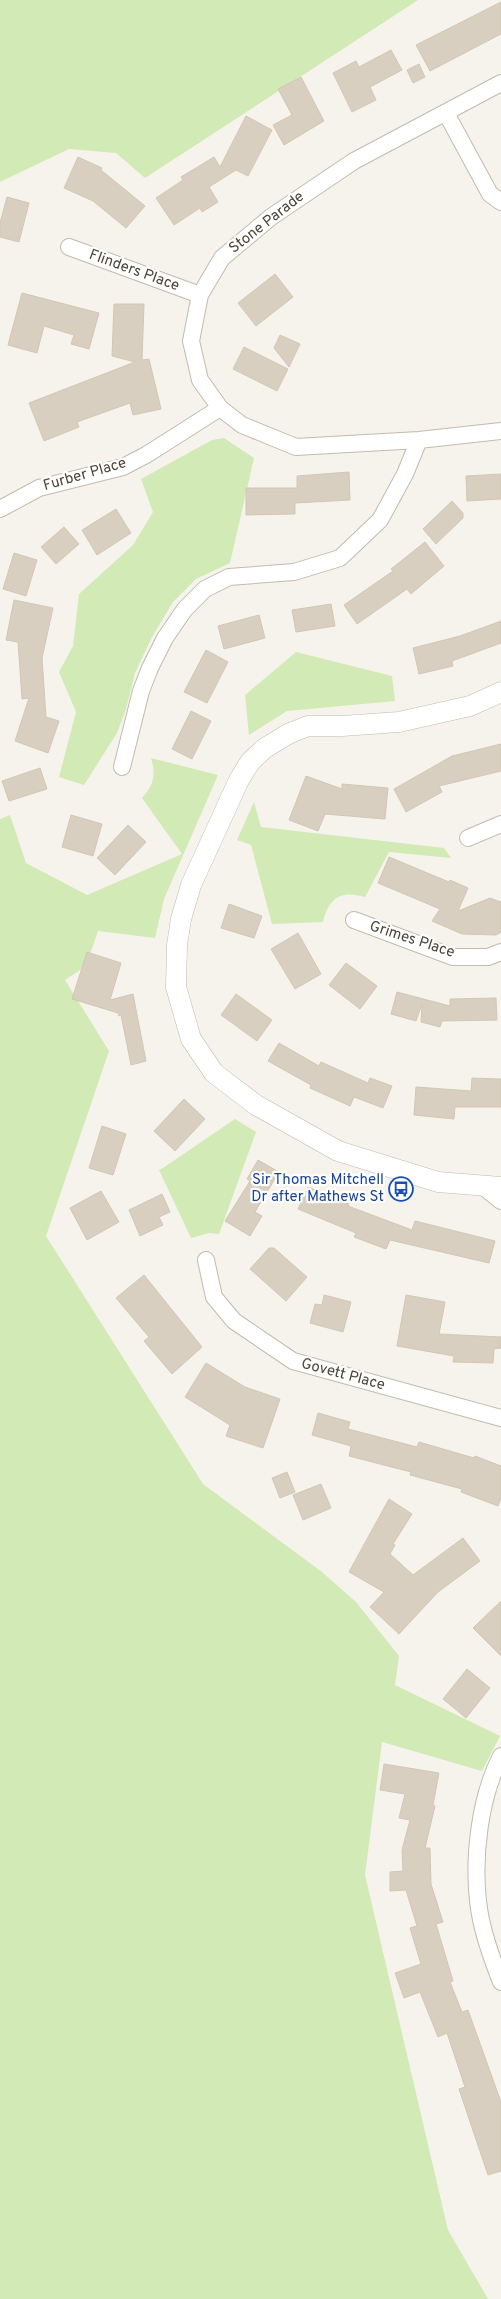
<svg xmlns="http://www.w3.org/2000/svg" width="501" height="2299" font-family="Overpass,sans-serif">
  <rect width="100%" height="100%" fill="#f6f3ec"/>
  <path fill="#d2eab5" d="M0 0H418L145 178 116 153 69 149 0 182Z
    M224 438 254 458 230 563 196 579 173 602 152 637 135 673 126 709 117 733 84 785 59 777 76 712 59 672 73 646 79 594 133 545 153 512 141 479 212 440Z
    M296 652 392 676 395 701 287 711 249 735 245 695Z
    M151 758 218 775 164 899 155 938 98 931 86 966 65 980 109 1051 46 1236 203 1484 322 1572 356 1602 399 1656 395 1685 500 1736 482 1771 382 1742 365 1875 448 2230 488 2299H0V819L10 815 26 863 87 895 182 854 142 798C154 785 156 775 151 758Z
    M254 802 261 827 444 848 451 858 389 852 365 897C341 890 329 897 323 922L272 924 251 845 237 840Z
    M235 1119 256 1132 219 1234 209 1233 191 1238 159 1170 163 1168Z"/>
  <path fill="#d8cfc1" stroke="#d3c7b4" d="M501 2V34L430 71 416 45Z
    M391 50 402 70 370 87 376 100 352 112 333 73 356 61 359 67Z
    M419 64 425 77 413 83 407 70Z
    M301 77 324 121 284 145 273 125 292 115 278 89Z
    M246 116 272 130 248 176 236 170 209 187 218 202 202 212 200 208 174 225 156 198 183 180 181 177 214 157 220 167Z
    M78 157 102 168 101 170 145 206 126 228 93 201 64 188Z
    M7 197 29 203 19 242 0 237V223Z
    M275 274 293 297 256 326 238 303Z
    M22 293 99 313 89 349 71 344 74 335 44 326 37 353 8 345Z
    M114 304H144L142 360 149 359 161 409 133 415 130 403 77 422 79 427 44 441 29 403 135 362 112 356Z
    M280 335 300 344 289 367 274 348Z
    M244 347 288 369 277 391 233 369Z
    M349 472 350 500 295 503V514L246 515V488H297V476Z
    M501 474V499L467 501 466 476Z
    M452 501 463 513V518L436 544 423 529Z
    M116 509 131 533 97 555 82 530Z
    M64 527 79 544 56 564 41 547Z
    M425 542 444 566 411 594 407 589 357 624 344 605 393 571 391 569Z
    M14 553 37 560 26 596 3 589Z
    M14 600 53 608 42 658 46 717 59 721 48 753 15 741 29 698 22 699 18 642 6 640Z
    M331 604 335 626 296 632 292 610Z
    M259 615 265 638 224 649 218 626Z
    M501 621V643L452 661 453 666 419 674 413 648 460 636Z
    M206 650 228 662 207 703 184 692Z
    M191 711 211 721 192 759 172 749Z
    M501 744V771L439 786 442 792 406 812 394 789 452 756Z
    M40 768 47 789 9 801 2 781Z
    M306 776 342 789V784L388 788 385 819 325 814 318 831 289 820Z
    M71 815 102 824 93 856 62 847Z
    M128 825 146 842 115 875 97 858Z
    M389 857 449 882 450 880 468 888 458 911 490 898 501 902V932L496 935 462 934 432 921 440 909 378 883Z
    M229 904 262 916 254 938 221 928Z
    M298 933 321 974 295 989 271 949Z
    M87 952 121 963 110 1000 133 994 146 1061 131 1065 121 1015 119 1016 118 1013 72 999Z
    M346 963 377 986 360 1009 329 985Z
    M397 992 450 1006V999L496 998 497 1020 442 1021 440 1027 421 1022 422 1004 416 1021 391 1014Z
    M236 994 272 1020 257 1041 221 1015Z
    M279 1043 319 1066 321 1062 368 1083 370 1078 392 1086 383 1108 354 1097 350 1106 310 1088 311 1085 268 1061Z
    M472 1078 501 1079V1107H455L454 1119 414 1115 416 1087 471 1091Z
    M184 1099 205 1119 175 1151 154 1131Z
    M102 1126 126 1134 113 1175 89 1168Z
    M258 1160 279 1172 255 1212 262 1216 250 1236 225 1221 250 1181 247 1179Z
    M308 1187 349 1204 348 1206 412 1230 415 1221 495 1241 489 1263 390 1240 386 1249 354 1237 356 1233 298 1209Z
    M101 1191 119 1222 87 1240 70 1208Z
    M162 1194 170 1212 159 1217 163 1225 140 1236 129 1210Z
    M269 1248H274L307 1277 286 1301 250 1269Z
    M144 1275 202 1347 172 1374 144 1341 149 1337 116 1298Z
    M324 1295 351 1302 343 1332 310 1323 315 1304 322 1305Z
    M406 1295 445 1302 439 1334 501 1337V1348L494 1349 493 1363 453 1362 454 1356 397 1346Z
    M206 1363 245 1387 280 1399 263 1448 226 1436 230 1425 185 1397Z
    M318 1413 350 1422 348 1429 417 1447 419 1442 474 1458 475 1456 501 1466V1498L498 1506 461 1492 462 1489 410 1475 411 1472 349 1456 351 1446 312 1435Z
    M287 1472 295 1492 280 1498 272 1478Z
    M321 1484 331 1508 303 1520 293 1495Z
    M389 1499 412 1514 393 1544 395 1545 390 1554 413 1575 463 1538 480 1561 438 1592 399 1634 370 1607 384 1592 349 1572Z
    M501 1601V1656L473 1628Z
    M467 1669 490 1688 466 1718 443 1699Z
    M384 1764 439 1773 433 1805 435 1806 425 1848H430L431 1884 443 1922 436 1924 453 1981 450 1982 462 2012 468 2010 501 2102V2171L488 2175 459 2089 465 2087 447 2033 438 2037 420 1992 404 1998 395 1973 421 1964 410 1928 417 1926 406 1890 390 1891V1872L403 1871 402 1850 410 1820 399 1818 405 1794 380 1790Z"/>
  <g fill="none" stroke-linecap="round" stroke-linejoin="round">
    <g stroke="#c2bbae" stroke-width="18">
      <path id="minor" d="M501 83 354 161 271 217 222 258 200 295 191 341 200 380 220 408 242 425 296 447 419 440 501 431
        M446 113 490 194 501 202
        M69 247 200 295
        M0 509 39 488 123 467 146 455 220 408
        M122 767 141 691 150 668 165 638 185 609 205 589 229 577 294 572 340 558 380 520 405 474 419 440
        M468 838 501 824
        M354 920 453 957H488L501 952
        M481 1185 501 1201
        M206 1260 214 1297 234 1321 293 1361 501 1418
        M501 1756C480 1797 473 1855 478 1901 481 1929 491 1956 501 1982"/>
    </g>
    <g stroke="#c2bbae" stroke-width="21">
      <path id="tertiary" d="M501 692 470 706 399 722 342 726H308L288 734 265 748 250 762 239 780 191 885 181 919 177 945 176 987 191 1039 214 1073 256 1105 338 1151 438 1182 501 1187"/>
    </g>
    <use href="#minor" stroke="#fff" stroke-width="16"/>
    <use href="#tertiary" stroke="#fff" stroke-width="20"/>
  </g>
  <defs>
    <g id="bus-ring" transform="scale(1.25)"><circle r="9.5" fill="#fff" stroke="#1a4fb4" stroke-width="1.5"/><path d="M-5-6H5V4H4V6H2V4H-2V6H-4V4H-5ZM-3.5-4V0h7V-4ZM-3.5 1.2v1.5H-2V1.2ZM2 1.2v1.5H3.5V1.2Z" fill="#1a4fb4"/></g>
  </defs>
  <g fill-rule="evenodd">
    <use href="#bus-ring" x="401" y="1189"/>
  </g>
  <g text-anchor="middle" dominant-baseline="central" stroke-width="4.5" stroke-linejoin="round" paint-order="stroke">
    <g font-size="15" fill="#4b4439" stroke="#fff">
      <text transform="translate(267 223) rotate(-38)">Stone Parade</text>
      <text transform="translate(134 271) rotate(20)">Flinders Place</text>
      <text transform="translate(85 475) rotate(-16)">Furber Place</text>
      <text transform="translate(412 940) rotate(18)">Grimes Place</text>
      <text transform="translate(343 1375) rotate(15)">Govett Place</text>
    </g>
    <g font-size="15" fill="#164399" stroke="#fff" text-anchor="end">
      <text x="384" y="1180">Sir Thomas Mitchell<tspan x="384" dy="17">Dr after Mathews St</tspan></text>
    </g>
  </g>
</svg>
